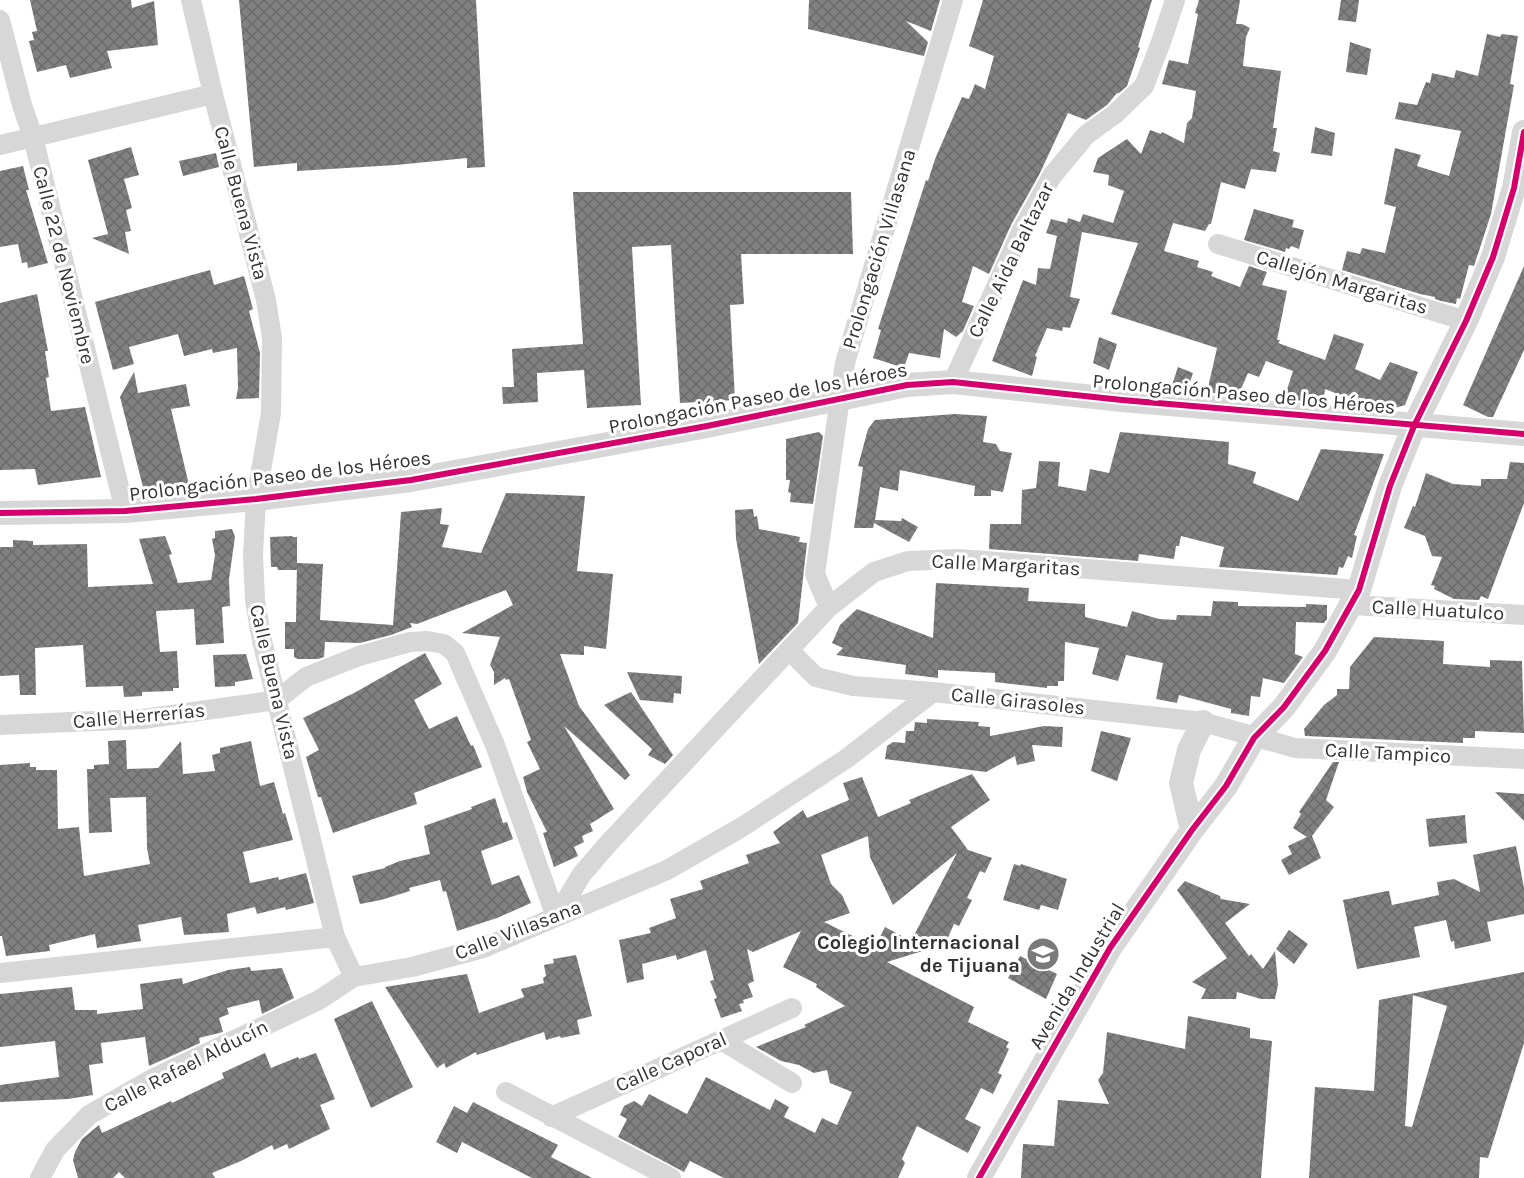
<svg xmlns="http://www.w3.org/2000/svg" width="1524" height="1178" font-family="Karla,sans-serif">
  <defs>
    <pattern id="building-cross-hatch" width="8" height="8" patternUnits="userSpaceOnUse" patternTransform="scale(1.5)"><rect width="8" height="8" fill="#818181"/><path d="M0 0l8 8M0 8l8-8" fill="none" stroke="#6a6a6a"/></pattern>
  </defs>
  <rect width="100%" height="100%" fill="#fff"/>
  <path fill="url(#building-cross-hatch)" fill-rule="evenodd" d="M30 0H131L132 8 154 1 158 45 107 51 112 68 70 78 66 65 37 72 29 41 34 40 32 32 37 31Z
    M239 0H476L485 167 467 168V158L396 165 297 171V163L254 167Z
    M809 0H940L931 31 906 21 928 42 924 56 808 29Z
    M983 0H1152L1138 47 1140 48 1127 86 1119 93H1117L1107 105 1086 120 1068 113 1039 175 1011 225 989 274 973 266 962 302 974 306 963 331 956 337 944 329 940 358 909 353 904 368 873 358 881 330 878 329 926 180 928 181 935 159 962 97 969 99 975 84 985 89 994 56 969 46Z
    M1199 0H1240L1236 24H1242L1250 28 1246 37 1243 66 1281 71 1273 128H1277L1273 151 1280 153 1276 172 1251 169 1245 189 1221 182 1211 224H1209L1205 231 1173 223 1164 251 1199 261 1197 267 1213 272 1211 276 1240 287 1249 266 1267 272 1262 285 1287 291 1277 340H1280L1278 343 1325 360 1334 334 1364 344 1355 369 1380 380 1390 362 1418 372 1405 405 1395 408 1362 401 1361 403 1325 389 1323 403 1284 399 1293 371 1266 361 1259 377 1248 373 1238 396 1207 392 1217 348 1111 314 1138 243 1082 232 1070 297 1080 299 1070 328 1063 327 1062 331 1047 328 1035 356 1037 357 1032 376 992 361 1023 280 1036 285 1038 268 1050 269 1057 236 1046 233 1051 219 1067 223 1068 218 1080 222 1083 214 1113 223 1124 191 1108 185 1109 175 1093 172 1098 158 1127 139 1141 154 1150 130 1161 134 1162 132 1184 143 1187 123 1192 118 1196 91 1162 84 1169 60 1188 64 1198 14 1195 13Z
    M1341 0H1359L1356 22 1338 20Z
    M1487 34 1500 37 1502 34 1518 36 1510 84 1514 85 1491 214 1474 266 1469 265 1460 299 1457 298 1456 304 1441 301 1435 299V297L1420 294 1342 270 1347 251 1360 254 1362 248 1385 253 1396 207 1384 204 1395 148 1421 155 1417 166 1449 176 1461 131 1395 119 1399 102 1417 105 1426 82 1430 83 1432 73 1454 78 1456 70 1478 76Z
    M1350 42 1371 49 1367 75 1346 72Z
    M1315 127 1335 133 1332 156 1311 153Z
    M131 147 139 175 124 179 132 208 126 210 131 231 125 232 129 254 92 238 108 234 88 160Z
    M216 153 219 167 183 176 179 161Z
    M23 166 29 190H26L48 263 28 268 27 262 22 263 18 244 0 247V171Z
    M573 192H851L853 254H741L744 304 730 305 735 400 680 403 671 245 632 247 641 405 587 408 584 370 537 373 538 402 503 404 502 387H514L512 349 583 344Z
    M1254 209 1294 220 1292 227 1304 230 1299 249 1291 246 1289 249 1286 248 1285 252 1244 240Z
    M1524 266V350L1493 417H1488L1463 405Z
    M210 270 214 285 244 276 253 309 249 311 260 353 259 398 236 399 238 388 237 348 213 353 212 349 184 356 178 334 129 347 134 364 113 370 95 302Z
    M37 294 48 351H45L49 377 46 378 51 411 85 407 101 477 38 485 35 469 0 470V303Z
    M1099 337 1117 344 1109 370 1093 363Z
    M1178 367 1193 373 1187 391 1171 388Z
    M134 372 138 393 186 384 190 406 171 409 189 485 167 490V493L147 494 143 487 120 397Z
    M955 414 987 416 983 442 996 444 1000 451 1012 453 1003 492 991 490V496H974L975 486 900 470 898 491 880 487 875 520 901 521 902 518 918 527 909 542 874 523 873 528H854L863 467 858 466 868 429 875 420Z
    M819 432 823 436 813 504 790 502 791 493 788 492 790 480H786V439Z
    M1120 432 1229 442 1228 464 1256 472 1253 483 1298 501 1321 449 1384 454 1354 535 1357 536 1352 558 1348 556 1343 568 1339 567 1337 575 1219 567 1224 547 1181 536 1179 546H1176L1174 559 1139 554 1138 561 989 549 990 524H1021L1022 490 1036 488 1039 461 1060 462 1058 486 1086 491 1090 469 1109 473Z
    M1510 462 1524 463V503L1488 599 1481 596 1479 600 1454 599 1434 589 1435 586 1431 585 1442 557 1432 556 1425 536 1404 528 1413 506 1415 507 1426 473 1453 484 1481 486V479H1507Z
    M506 493 585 496 577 571 613 574 606 649 584 646V655L560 654 579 706 630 775 625 780 564 726 614 809 590 824 593 831 582 836 584 842 574 847 578 856 554 867 543 833 547 832 527 792 523 777 540 769 527 742 531 740 509 679 506 680 505 678 494 685V672L490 665 500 637 462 633 513 605 506 590 417 624 410 623 412 627 391 635 360 643 325 642 324 657 318 659H298L294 657V649H285V622H296L297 563 323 564 320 620 393 625 401 512 442 508 440 524 449 525 442 547 481 553Z
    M753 509 754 517 757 516 759 529 800 537 799 542 807 543 798 623 759 664 736 539 735 510Z
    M232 529 235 537 229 579 230 606 222 607 224 643 196 645 194 609 156 611 160 652 177 651 179 688H173V691L142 692V696L124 697 123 686 86 687 83 645 35 648 36 695H20L19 675 0 676V547H13V540L33 541V545L87 544 88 587 153 584 139 539 165 536 172 554 169 555 178 583 211 580 215 555 212 539 215 538V531Z
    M292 536 293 537H297V570H278L277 567H271L270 537Z
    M936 583 1029 588 1028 601 1085 604V617L1127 627 1132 611 1159 619 1176 620 1177 615 1211 616 1213 601 1238 602V606L1306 607V604L1327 605V619L1324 623 1296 622 1295 654 1303 657 1284 683 1263 678 1260 697 1251 696 1249 716 1231 713V709L1179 695 1177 703 1156 699 1163 663 1126 655 1118 681 1092 674 1099 648 1065 642 1064 681H1058V686H1047V688L995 682V673L938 670V678L905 674 906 665 836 655 843 648 832 643 840 625 857 609 933 638Z
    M1374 637 1444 641 1443 664 1490 667V660L1522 661 1524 733 1475 731V738H1463V743L1305 736 1304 729 1324 705 1337 695V689H1349L1350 667Z
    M425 653 442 684 414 700 429 729 457 716 471 746 473 745 482 767 414 793 417 804 333 833 321 797H318L306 757 319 750 303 718 354 693Z
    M246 654 253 679 235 682V686L215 687 213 655Z
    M627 672 682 676 681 694 674 693 673 703 640 700Z
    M631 692 673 755 665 764 648 755 652 749 604 705Z
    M927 719 979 722 978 726 990 727V736L1044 726 1063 727 1062 747 1032 745 1035 761 1017 765 1015 756 986 772 885 759 887 746 893 742 905 743 906 731H914L915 722 927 723Z
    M1101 731 1131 738 1117 781 1091 771Z
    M126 740 127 769 158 768 181 741 183 774 215 771 212 755 220 753V748L251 741 260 786 274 782 283 814 285 813 293 840 243 852 250 883 278 877 279 880 306 873 314 903 286 910 285 907 257 914 255 907 227 914 229 932 184 935 181 917 138 925 141 941 97 948 95 934 49 945 50 951 6 956 2 936H0V765L30 763V767H36V770H57L58 829 79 827 84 876 150 864 147 848 146 797 110 798 112 832 89 833 87 769H94V765L109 764 108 741Z
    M1333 762H1339L1326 800 1334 807 1312 836 1321 858 1289 875 1281 860 1292 854 1288 846 1307 837 1293 828 1301 814 1299 812Z
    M972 774 990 800 951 827 968 850 992 858 985 873 980 871 967 898 972 900 959 926 954 924 945 944 887 962 974 1007 968 1022 1009 1042 1006 1047 1009 1049 998 1073 1002 1075 993 1094 981 1088 965 1119 981 1127 968 1153 917 1126 902 1159 905 1163 898 1178H724L690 1161 684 1172 618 1137 627 1119 620 1115 624 1106 634 1101 642 1106 649 1094 687 1114 706 1077 770 1110 775 1099 789 1107 784 1117 815 1133 822 1118 837 1125 852 1092 830 1083 827 1070 814 1073 799 1065 781 1061 756 1047 806 1027 804 1025 845 1006 816 987 817 984 783 967 801 931 753 952 747 949 754 981 748 984 753 997 743 1000 744 1003 739 1004 742 1011 721 1018 714 999 717 998 710 981 714 980 706 950 677 960 676 955 642 964 644 979 627 983 619 940 651 933 649 928 676 918 670 899 703 889 700 881 749 863 746 855 780 843 773 832 803 810 807 818 849 800 843 783 862 777 878 817 911 803 909 800ZM868 836 870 857 893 905 957 853 911 941 885 927 875 947 824 922 850 913 842 895 831 884 821 855Z
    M1495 792 1524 794V821Z
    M495 798 503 823 507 822 513 839 481 851 492 885 519 875 531 903 497 918 457 931 446 891 443 892 440 880 409 888 410 891 381 900 360 904 352 876 385 868V867L400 861 430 854 424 826 472 809 471 807Z
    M1465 815 1467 843 1429 847 1426 819Z
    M1516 846 1524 888V914L1487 922 1491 941 1455 949 1454 941 1451 942 1446 920 1414 927 1420 957 1357 969 1343 900 1387 891H1389L1392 905 1439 895 1437 882 1454 879 1480 892 1473 855Z
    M1014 864 1020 866 1021 864 1067 879 1058 910 1041 905 1039 910 1003 900Z
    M1185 881 1220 896 1221 899 1250 904 1225 923 1249 956 1251 954 1263 969 1275 951 1278 985 1275 999H1261L1237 992 1236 999H1201L1206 989 1192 982 1227 958 1177 890Z
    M1289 930 1308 944 1294 964 1276 949Z
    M576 955 592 1016 577 1020 580 1034 561 1038 560 1036 546 1040 544 1032 477 1055 476 1052 446 1068 444 1063 437 1068 385 987 467 974 479 1013 524 997 521 989 544 983 543 978 546 976 544 965 554 963 553 959Z
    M1020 956 1057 974 1046 999 1008 978Z
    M250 967 251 971 282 968 294 998 262 1014 259 1000 227 1008 229 1014 219 1018 223 1032 199 1038 200 1043 149 1066 145 1037 101 1043 103 1063 89 1065 93 1095 68 1099 0 1102V1085L59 1077 55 1041 0 1047V994L72 987 75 1010H97V1014L143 1009 140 984 182 978 183 984 228 970Z
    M1524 972V1043L1488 1158 1480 1157 1479 1178H1309L1315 1087 1374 1091 1379 1000ZM1413 995 1447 1006 1412 1127 1405 1126Z
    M372 1001 413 1087 371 1108 334 1019Z
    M1188 1016 1250 1028V1038L1272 1041 1261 1178H1021L1023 1144 1054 1146 1058 1100 1109 1104 1098 1080 1103 1073 1107 1032 1185 1049Z
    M265 1053 271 1068 298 1057 299 1059 316 1053 335 1099 320 1105 330 1129 289 1149 287 1144 274 1150 272 1145 241 1161 212 1173 215 1178H125L119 1172 113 1178H78L73 1160 75 1152 82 1139 99 1125 102 1133 171 1101 172 1103 224 1078 222 1073Z
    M473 1102 558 1145 551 1157 592 1178H532L462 1142 457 1153 436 1142 454 1106 467 1113Z"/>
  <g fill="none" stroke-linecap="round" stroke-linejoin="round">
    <path stroke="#d7d7d7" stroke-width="20" d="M191 0 213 94 266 300 272 338 271 413 256 499 253 555 255 600 262 641 335 937
      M0 20 22 105 33 137 125 511
      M0 145 213 94
      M1218 244 1466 321
      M953 382 1022 230 1052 176 1086 135 1115 114 1144 86 1161 42 1175 0
      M1352 605 1524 615
      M829 607 815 574 845 363 953 0
      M790 651 816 677 853 686 933 692 1203 722 1295 748 1524 759
      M0 725 143 719 277 700 306 677 359 656 410 642 427 641 444 644 455 653 495 745 556 917
      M556 917 582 874 607 845 829 607 874 572 908 561 958 559 1359 590
      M0 973 335 937 354 977 412 967 483 948 667 870 742 827 846 759 933 692
      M721 1040 792 1083
      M506 1092 671 1178
      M551 1117 792 1008
      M40 1178 55 1150 89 1115 154 1078 319 1000 354 977"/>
    <path stroke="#d7d7d7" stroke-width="24" d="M0 513 125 511 256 499 411 480 707 426 907 385 953 382 1122 400 1524 434
      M1192 830 1181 783 1189 750 1203 722
      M979 1178 1110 948 1192 830 1226 786 1254 738 1284 707 1325 651 1359 590 1390 486 1414 426 1466 321 1493 257 1514 188 1524 132"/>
    <g stroke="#fff" stroke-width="10">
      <path id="cycleway" d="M0 513 125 511 256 499 411 480 707 426 907 385 953 382 1122 400 1524 434
        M979 1178 1110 948 1192 830 1226 786 1254 738 1284 707 1325 651 1359 590 1390 486 1414 426 1466 321 1493 257 1514 188 1524 132"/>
    </g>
    <use href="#cycleway" stroke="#d6006c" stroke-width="6"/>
  </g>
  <defs>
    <g id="university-disc" transform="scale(1.725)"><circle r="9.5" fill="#7a7a7a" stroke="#fff"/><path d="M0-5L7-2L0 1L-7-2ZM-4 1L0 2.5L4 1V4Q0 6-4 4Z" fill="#fff"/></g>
  </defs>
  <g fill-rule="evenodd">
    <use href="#university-disc" x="1043" y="954"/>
  </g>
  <g text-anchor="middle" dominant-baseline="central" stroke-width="6" stroke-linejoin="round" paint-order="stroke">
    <g font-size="20" fill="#333" stroke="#fff">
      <text transform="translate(241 203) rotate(75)">Calle Buena Vista</text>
      <text transform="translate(879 249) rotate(-73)">Prolongación Villasana</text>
      <text transform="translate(1011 260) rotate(-64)">Calle Aida Baltazar</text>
      <text transform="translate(64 265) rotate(76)">Calle 22 de Noviembre</text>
      <text transform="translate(1342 282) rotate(17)">Callejón Margaritas</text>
      <text transform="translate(1244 394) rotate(5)">Prolongación Paseo de los Héroes</text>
      <text transform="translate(758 398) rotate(-11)">Prolongación Paseo de los Héroes</text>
      <text transform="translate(280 476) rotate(-7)">Prolongación Paseo de los Héroes</text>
      <text transform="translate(1006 565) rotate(3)">Calle Margaritas</text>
      <text transform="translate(1438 610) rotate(3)">Calle Huatulco</text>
      <text transform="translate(274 682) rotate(77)">Calle Buena Vista</text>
      <text transform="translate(1018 701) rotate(6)">Calle Girasoles</text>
      <text transform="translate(139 716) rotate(-5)">Calle Herrerías</text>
      <text transform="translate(1388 753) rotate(3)">Calle Tampico</text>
      <text transform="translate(518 930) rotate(-21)">Calle Villasana</text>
      <text transform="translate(1077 976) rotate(-59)">Avenida Industrial</text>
      <text transform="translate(671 1062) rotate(-24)">Calle Caporal</text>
      <text transform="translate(186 1066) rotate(-27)">Calle Rafael Alducín</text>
    </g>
    <g font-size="20" font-weight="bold" fill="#333" stroke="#fff" text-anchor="end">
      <text x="1020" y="942">Colegio Internacional<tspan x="1020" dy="23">de Tijuana</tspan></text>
    </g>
  </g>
</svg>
